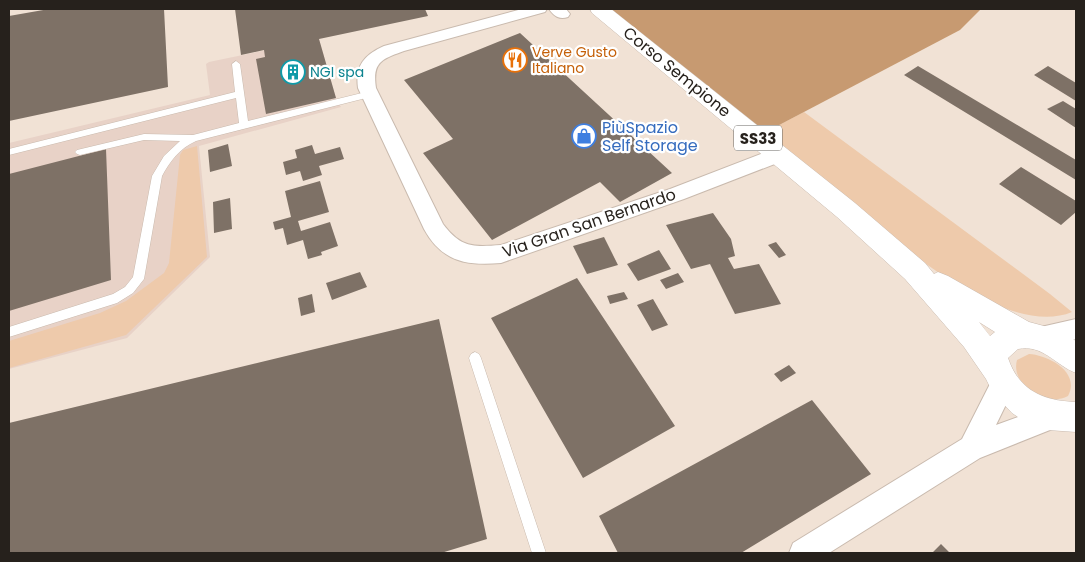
<svg xmlns="http://www.w3.org/2000/svg" width="1085" height="562" font-family="Poppins,sans-serif">
  <rect width="100%" height="100%" fill="#f1e2d5"/>
  <path fill="#e8d2c7" d="M319 39 336 98 341 107 199 146 210 257 127 338 9 369V143L210 95 206 64 209 62Z"/>
  <path fill="#eecaab" d="M804 112 1050 294 1072 312C1007 339 899 244 852 205 822 181 793 157 764 133Z
    M197 146 207 257 126 335 9 368V341L100 313 126 301 164 273 169 263 180 155 183 150Z
    M1029 354C1048 355 1081 372 1068 396 1046 408 1010 385 1017 360Z"/>
  <path fill="#c79a71" d="M611 9H981L960 30 764 133Z"/>
  <path fill="#7e7166" d="M49 9H164L168 87 9 121V16Z
    M235 9H425L428 16 319 39 336 98 266 114 256 59 265 57 264 50 241 55Z
    M520 33 672 173 620 202 600 182 492 240 423 153 453 139 404 80Z
    M918 66 1076 160V180L904 75Z
    M1048 66 1076 83V101L1034 75Z
    M1063 101 1076 109V128L1047 109Z
    M228 144 232 166 210 172 208 150Z
    M312 145 315 154 340 147 344 159 319 166 322 175 303 181 300 171 286 175 283 162 297 158 295 150Z
    M106 149 111 280 9 311V174Z
    M1021 167 1076 201V212L1061 225 999 184Z
    M320 181 329 212 298 221 301 231 330 222 338 246 321 252 322 255 308 259 303 240 287 245 283 228 275 230 273 222 291 217 285 191Z
    M230 198 232 229 214 233 213 202Z
    M713 213 731 239 735 256 728 258 734 269 759 264 781 304 735 314 710 264 691 269 666 225Z
    M604 237 618 265 587 274 573 246Z
    M776 242 786 255 779 258 768 245Z
    M659 250 671 269 638 281 627 264Z
    M360 272 367 287 332 300 326 283Z
    M678 273 684 282 666 289 660 280Z
    M577 278 675 426 583 478 491 318Z
    M624 292 628 299 610 304 607 296Z
    M312 294 315 312 301 316 298 298Z
    M653 299 668 325 652 331 637 305Z
    M439 319 487 539 441 553H9V423Z
    M789 365 796 373 781 382 774 374Z
    M812 400 871 474 741 553H618L599 516Z
    M941 544 950 553H932Z"/>
  <g fill="none" stroke-linecap="round" stroke-linejoin="round">
    <g stroke="#c9baae" stroke-width="1">
      <path id="service" d="M236 61 240 64 248 121 370 91 374 94 370 97 196 141C180 148 170 161 162 176L144 279 133 293 117 303 9 337V327L113 294 125 287 133 277 152 176 164 156 180 141 144 140 80 155 77 154 75 152 77 150 144 134 193 135 239 123 236 98 9 155V149L235 92 232 64Z
        M475 352 479 354 481 358 546 553H532L469 358 471 354Z"/>
    </g>
    <g stroke="#c9baae" stroke-width="2">
      <path id="minor" d="M522 9H547L545 12 404 51C382 59 372 62 376 88L443 224C461 248 473 247 501 245L670 189 771 150 778 148 785 150 788 155 785 160 684 199 501 263C467 266 442 262 424 229L358 88C355 66 364 55 384 46Z
        M549 9H566L570 14 568 17C559 20 554 16 549 9Z
        M1076 319V339L1040 348 1032 345 1028 337 1032 329Z
        M1003 372 1012 376 1016 384 996 425 1051 405 1060 408 1064 417 1060 426 980 458 829 553H789L793 543 962 439 994 376Z"/>
    </g>
    <g stroke="#c9baae" stroke-width="1">
      <path id="primary" d="M590 9H611L855 203 925 263 934 274 938 272 948 276 1029 322 1055 329 1076 341V373C1055 365 1043 344 1018 349L1008 358C1019 391 1044 401 1076 402V432L1048 430 1024 421 1012 413 993 393 986 379 964 347 905 279 837 217 592 13ZM979 322 995 332 990 336Z"/>
    </g>
    <use href="#service" fill="#fff" fill-rule="evenodd"/>
    <use href="#minor" fill="#fff" fill-rule="evenodd"/>
    <use href="#primary" fill="#fff" fill-rule="evenodd"/>
  </g>
  <defs>
    <g id="restaurant-ring" transform="scale(1.25)"><circle r="9.5" fill="#fff" stroke="#e8710a" stroke-width="1.5"/><path d="M-5-6h1v4h1v-4h1v4h1v-4h1v5L-1.5 .5V6h-2V.5L-5-1ZM5-6V6H3V1.5H1.5Q1.5-4 5-6Z" fill="#e8710a"/></g>
    <g id="building-ring" transform="scale(1.25)"><circle r="9.5" fill="#fff" stroke="#0f9aa8" stroke-width="1.5"/><path d="M-4-6H4V6H1V3H-1V6H-4ZM-2.5-4.3h1.7v1.8h-1.7ZM.8-4.3h1.7v1.8H.8ZM-2.5-1h1.7V.8h-1.7ZM.8-1h1.7V.8H.8Z" fill="#0f9aa8"/></g>
    <g id="shop-ring" transform="scale(1.25)"><circle r="9.5" fill="#fff" stroke="#3f7fe0" stroke-width="1.5"/><path d="M-5-2.5h2.3a2.7 3.5 0 0 1 5.4 0H5L5.5 6h-11ZM-1.5-2.5h3a1.5 2.3 0 0 0-3 0Z" fill="#3f7fe0"/></g>
  </defs>
  <g fill-rule="evenodd">
    <use href="#restaurant-ring" x="515" y="60"/>
    <use href="#building-ring" x="293" y="72"/>
    <use href="#shop-ring" x="584" y="136"/>
  </g>
  <g text-anchor="middle" dominant-baseline="central" stroke-width="4.5" stroke-linejoin="round" paint-order="stroke">
    <g font-size="14" fill="#c56008" stroke="#fff" text-anchor="start">
      <text x="532" y="52">Verve Gusto<tspan x="532" dy="16">Italiano</tspan></text>
    </g>
    <g font-size="14" fill="#0d838f" stroke="#fff" text-anchor="start">
      <text x="310" y="72">NGI spa</text>
    </g>
    <rect fill="#fff" stroke="#676460" stroke-width="1" x="734" y="125.5" width="48" height="25" rx="4"/>
    <g font-size="15" font-weight="bold" fill="#26211c">
      <text x="758" y="138">SS33</text>
    </g>
    <g font-size="16" fill="#26211c" stroke="#fff">
      <text transform="translate(677 72) rotate(39)">Corso Sempione</text>
      <text transform="translate(589 223) rotate(-19)">Via Gran San Bernardo</text>
    </g>
    <g font-size="16" fill="#366cbe" stroke="#fff" text-anchor="start">
      <text x="602" y="127">PiùSpazio<tspan x="602" dy="18">Self Storage</tspan></text>
    </g>
  </g>
  <rect width="1085" height="562" fill="none" stroke="#26211c" stroke-width="20"/>
</svg>
